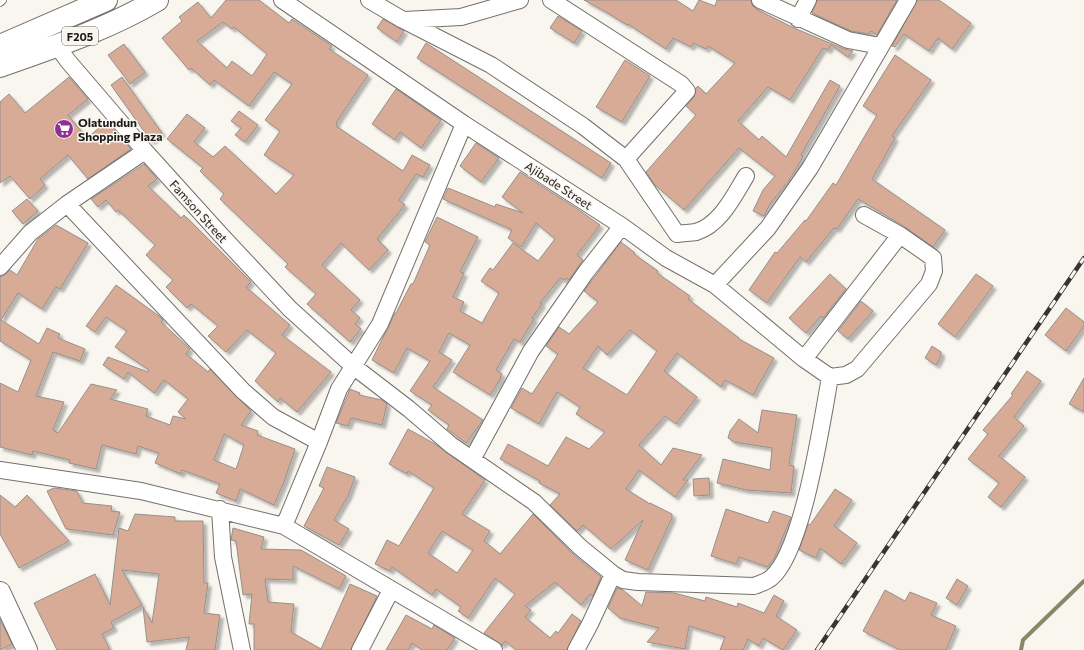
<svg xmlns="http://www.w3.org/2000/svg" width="1084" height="650" font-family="Commissioner,sans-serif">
  <defs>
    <filter id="shadow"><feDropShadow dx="3.5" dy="3.5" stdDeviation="1" flood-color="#0004"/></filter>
  </defs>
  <rect width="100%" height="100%" fill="#f9f5ef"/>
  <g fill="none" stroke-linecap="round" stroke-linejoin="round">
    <path stroke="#888868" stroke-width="4" d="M1021 650 1023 640 1084 581"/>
  </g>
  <path fill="#d7ab95" stroke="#96908d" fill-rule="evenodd" filter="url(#shadow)" d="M226 0H259L289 23 292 19 332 46 329 49 368 75 336 123 337 124 336 126 403 171 412 155 430 165 423 177 416 174 399 200 405 205 377 239 388 250 369 270 341 243 322 265 360 300 351 310 360 318 355 324 361 329 350 342 307 304 316 294 285 267 288 264 220 199 224 194 200 171 203 168 167 139 187 114 205 128 194 142 213 157 225 146 276 194 294 175 264 155 280 131 265 120 292 84 274 72 249 106 214 80 210 85 191 68 189 70 162 38 182 21 179 17 198 2 211 18ZM223 22 232 29 234 27 267 54 252 76 232 61 227 68 197 41Z
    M584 0H676L693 11 699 0 715 6 717 0H751L752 5 756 9 794 28 844 49 853 51 848 57 831 45 828 50 823 48 790 100 768 87 738 121 759 140 762 136 786 157 830 80 840 86 801 155 803 157 788 182 770 204 764 216 753 211 763 190 775 176 739 148 684 210 655 185 646 172 696 115 686 106 694 97 696 88 698 86 706 94 735 63 708 46 706 49 693 43 691 47 673 38 666 49 628 24 627 25 606 12Z
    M817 0H897L877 35 871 31 869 34 851 31 812 13Z
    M917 0H939L971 23 952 49 938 38 929 51 904 34 895 47 892 46Z
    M558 16 582 31 574 43 550 28Z
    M383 19 404 31 397 42 377 28Z
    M426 43 611 163 602 178 417 58Z
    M124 44 145 72 130 84 108 55Z
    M895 55 931 80 892 136 895 138 872 179 945 230 933 247 905 227 858 199 837 229 834 228 806 262 800 257 767 303 749 290 775 252 777 253 805 220 806 221 833 183 836 185 877 115 863 106Z
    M625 60 650 76 622 122 596 107Z
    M69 77 88 99 68 115 87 138 107 121 131 149 88 179 68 155 40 179 45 185 30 199 10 176 0 183V102L9 94 25 113Z
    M122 77 162 133 151 141 111 85Z
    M396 89 441 120 421 148 400 132 395 140 372 124Z
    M239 111 258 125 245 142 235 135 241 128 231 121Z
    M476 143 499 158 481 182 460 166Z
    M144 164 157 179 148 186 181 218 184 215 251 282 246 287 290 325 282 335 331 372 297 412 280 398 278 402 255 381 276 353 247 330 226 352 208 336 218 326 191 304 187 308 166 287 173 280 146 255 155 245 118 210 116 212 106 200 98 207 91 199Z
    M520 172 579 210 600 225 577 255 583 260 569 280 566 278 564 280 560 278 540 303 542 304 532 318 534 319 520 342 514 339 496 370 502 374 500 377 501 378 490 395 453 372 470 345 449 333 439 352 452 360 433 387 483 420 466 443 447 429 449 425 428 410 432 405 410 391 430 361 407 348 394 373 372 360 395 313H396L411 284H413L430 245 425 242 437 217 478 237 460 272 464 273 453 297 464 302 460 311 482 323 499 293 481 281 490 268 493 270 513 243 538 261 555 239 536 223 521 247 508 238 512 230 443 199 448 188 495 207 496 204 523 213 502 197Z
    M27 199 38 211 23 224 12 211Z
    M56 225 88 243 60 289 56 287 42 309 18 293 1 320 39 344 47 328 60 334 58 338 85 349 80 361 53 352 36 396 64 402 53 430 58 433 91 384 117 390 110 399 148 409 146 416 170 425 173 416 186 419 178 412 188 399 164 380 154 393 128 372 124 379 103 365 108 357 148 372 149 370 115 347 127 331 106 317 95 332 86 326 116 285 159 316 163 320 161 322 190 349 186 354 208 372 210 369 251 411 241 425 258 431 257 435 295 449 284 482 274 505 240 489 236 501 216 493 220 484 182 470 181 474 155 463 159 453 138 446 136 454 102 445 96 469 69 463 70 460 33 451 32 455 0 447V383L18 392 31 360 0 341V276H3L10 270 17 275 38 239ZM224 434 244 445 236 469 214 460Z
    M621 242 635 253 634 254 658 271 657 273 690 296 688 299 739 338V339L774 358 753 395 725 380 721 387 677 353 664 371 697 397 676 424 665 416 639 445 661 465 673 448 702 455 683 480H688L675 497 639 470 626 489 650 504V503L672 514V518L648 570 625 560 643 520 611 549 583 525 577 531 550 505 560 494 539 483 540 481 500 459 508 444 548 466 566 437 589 449 605 432 576 414 580 407 557 392 539 424 511 408 522 388 532 394 558 354 546 346 559 327 569 334 598 302 584 291ZM630 330 657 351 627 395 583 368 598 346 607 355Z
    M830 274 846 289 823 318 821 316 806 333 789 318Z
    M976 274 993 286 955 337 938 324Z
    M861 301 873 311 848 339 838 331Z
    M1066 308 1084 322V326L1066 351 1045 335Z
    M932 346 941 352V356L936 365 925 358Z
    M1027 371 1041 381 1014 417 1024 426 999 456 1025 477 1001 507 988 497 999 483 968 459 988 434 983 430 1013 395 1011 394Z
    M1084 378V412L1069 404Z
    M350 389 360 393 359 395 382 400 387 404 382 425 351 418 348 426 336 423Z
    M762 410 797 415 789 465 794 466 791 493 746 490 717 483 723 459 770 470 772 448 734 442 728 438 730 431 739 419 758 433Z
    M408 429 435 444 485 480 462 514 490 531 484 541 500 554 533 514 573 554 601 577 593 596 590 594 581 605 555 582 525 606 531 610 525 617 550 638 556 631 558 633 572 614 581 621 567 650H516L505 641 502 645 484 633 515 594 495 578 468 618 458 611 461 607 436 589 432 595 392 567 390 571 375 564 387 540 399 546 434 488 408 471 407 474 389 464ZM442 531 473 550 457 573 428 553Z
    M327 467 355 477 348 496 334 520 349 529 339 545 304 526 324 488 319 486Z
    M709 478 710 495 694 496 693 479Z
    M54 488 77 491 83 503 112 506 111 511 120 512 113 535 66 529 47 491Z
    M835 489 852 500 834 526 857 543 841 564 820 548 816 558 799 550 808 524 810 525Z
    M0 495 15 507 27 495 69 541 19 568 0 534Z
    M726 509 768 523 773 511 791 517 774 559 767 567 739 557 736 564 711 556Z
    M135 514 175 517V521H203L204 583H208L204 613 220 615 215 650H186L189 637 147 642 143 607 152 623 159 574 122 570 142 605 111 622 114 628 102 634 110 650H57L34 603 95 574 110 605 119 528 128 531Z
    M233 528 264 537 261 549 301 550 346 576 339 589 293 566V580L265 579 268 602 294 604 291 632 321 649 350 584 377 596 351 650H254V624H249L252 594 243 595 236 541 231 540Z
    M957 579 968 586 957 605 946 598Z
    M617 588 623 590 642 606 646 592 674 593 705 601 706 597 737 607 738 603 764 613 774 595 784 601 776 616 797 630 783 650 763 638 759 646 748 639 743 650H720L725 637 689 626 685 649 647 642 659 628 620 618 608 608Z
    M885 590 905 601 910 592 937 603 931 615 956 626 946 650H900L863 631Z
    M406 615 432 629 434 625 455 638 447 650H422L412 643 408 650H386Z
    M0 619 12 644 0 650Z"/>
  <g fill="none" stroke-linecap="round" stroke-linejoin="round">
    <g stroke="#74706b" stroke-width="10">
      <path id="service" d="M0 2 2 0"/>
    </g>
    <g stroke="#74706b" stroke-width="18">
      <path id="minor" d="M282 0 464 124 622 226 666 258 715 285 804 359 830 377
        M369 0 403 20 491 65 583 126 626 159 677 234
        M551 0 681 84 687 91 626 159
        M760 0 848 40 880 46
        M798 19 808 0
        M404 20 461 17 520 0
        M57 46 68 61 145 151 220 234 290 309 353 366 409 409 451 445 534 502 580 547 613 574 623 580 638 582 754 586C759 584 766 582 771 578 803 552 822 421 830 377
        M67 204 243 391 273 417 319 442
        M677 234C683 233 690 233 696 232 720 225 734 196 746 176
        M0 267 30 233 67 204 145 151
        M715 285 768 228 810 168 908 0
        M804 359 900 235
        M830 377 846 375 857 369 929 284 934 271 933 258 900 235 864 215
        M473 458 531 351 586 272 622 226
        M0 470 141 491 284 526 494 650
        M220 509 223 557 242 650
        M284 526 319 442 339 389 380 324 464 124
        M360 650 391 590
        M576 650 590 624 613 574"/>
    </g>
    <g stroke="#74706b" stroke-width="22">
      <path id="tertiary" d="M0 592 27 650"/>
    </g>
    <g stroke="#74706b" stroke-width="24">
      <path id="primary" d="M0 46 106 0
        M0 66C53 47 108 29 157 0"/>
    </g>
    <use href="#service" stroke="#fff" stroke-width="8"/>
    <use href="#minor" stroke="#fff" stroke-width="16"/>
    <use href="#tertiary" stroke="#fff" stroke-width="20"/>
    <use href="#primary" stroke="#fff" stroke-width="22"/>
    <g stroke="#373532" stroke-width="4.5">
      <path id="rail" d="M817 650 1084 258"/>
    </g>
    <use href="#rail" stroke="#f9f5ef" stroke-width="3" stroke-dasharray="9" stroke-linecap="butt"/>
  </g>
  <defs>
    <g id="supermarket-disc" transform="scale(1)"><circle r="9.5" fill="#902f97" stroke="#f9f5ef"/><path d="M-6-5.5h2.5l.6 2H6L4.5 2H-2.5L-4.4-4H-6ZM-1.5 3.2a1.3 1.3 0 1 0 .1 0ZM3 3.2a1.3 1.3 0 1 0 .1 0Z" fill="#fff"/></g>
  </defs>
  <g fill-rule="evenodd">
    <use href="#supermarket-disc" x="64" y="129"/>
  </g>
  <g text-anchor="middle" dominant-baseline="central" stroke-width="3" stroke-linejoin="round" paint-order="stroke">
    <rect fill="#f9f5ef" stroke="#605d5a" stroke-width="1" x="62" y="27" width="36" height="18" rx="3"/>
    <g font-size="11" font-weight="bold" fill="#1e1c1a">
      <text x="80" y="36">F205</text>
    </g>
    <g font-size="12" font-weight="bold" fill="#1e1c1a" stroke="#f9f5ef" text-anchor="start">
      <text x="78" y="122">Olatundun<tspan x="78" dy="14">Shopping Plaza</tspan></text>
    </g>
    <g font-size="12" fill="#1e1c1a" stroke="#f9f5ef">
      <text transform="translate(559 185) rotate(33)">Ajibade Street</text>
      <text transform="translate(199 211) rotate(48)">Famson Street</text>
    </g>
  </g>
</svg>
